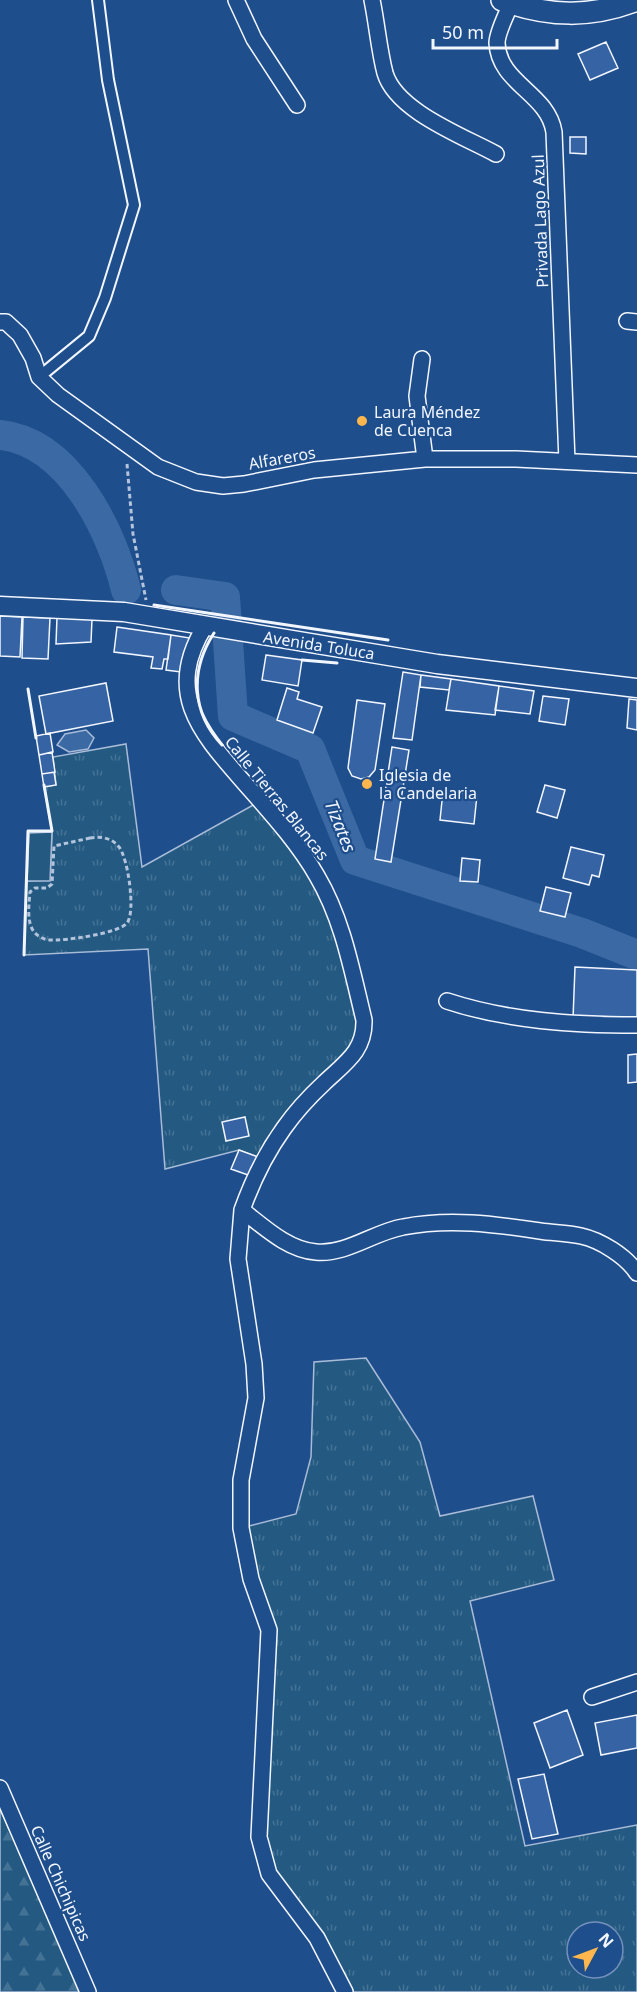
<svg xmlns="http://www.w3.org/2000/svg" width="637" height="1992" font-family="'Noto Sans',sans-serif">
  <defs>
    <pattern id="grass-tufts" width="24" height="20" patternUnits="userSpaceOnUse" patternTransform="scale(1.5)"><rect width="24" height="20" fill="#245a82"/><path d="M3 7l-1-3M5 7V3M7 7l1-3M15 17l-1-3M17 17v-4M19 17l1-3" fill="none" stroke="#447295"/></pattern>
    <pattern id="forest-firs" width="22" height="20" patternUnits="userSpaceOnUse" patternTransform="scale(1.5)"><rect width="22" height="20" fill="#245a82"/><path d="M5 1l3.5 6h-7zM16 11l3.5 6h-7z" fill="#447295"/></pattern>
  </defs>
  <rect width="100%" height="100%" fill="#1f4e8c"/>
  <path fill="url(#grass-tufts)" stroke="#a8bbd7" stroke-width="1.5" fill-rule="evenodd" d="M126 744 142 867 255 804 313 879 340 945 358 1019 353 1046 258 1157 239 1150 165 1169 148 949 24 955 27 881 50 880 52 832 44 787 56 785 53 757Z
    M366 1358 420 1442 440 1516 533 1496 554 1580 470 1601 525 1846 637 1825V1992H350L273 1872 264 1836 274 1629 256 1577 245 1527 296 1514 311 1457 314 1362ZM577 1932H613V1968H577Z"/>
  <path fill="url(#forest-firs)" stroke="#a8bbd7" stroke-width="1.5" d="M0 1809 82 1992H0Z"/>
  <path fill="#245a82" stroke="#a8bbd7" stroke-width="1.5" d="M52 832 50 881H27L29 833Z"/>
  <path fill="#3b69a3" stroke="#a8bbd7" stroke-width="1.5" d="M86 730 94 738 88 749 69 752 57 745 65 734Z"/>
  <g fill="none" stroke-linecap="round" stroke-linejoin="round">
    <path stroke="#3b69a3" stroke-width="30" d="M0 435C69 442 112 531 126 590
      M176 590 225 597 233 716 310 749 355 860 582 933 637 955"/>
  </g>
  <path fill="#3563a3" stroke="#f2f6ff" stroke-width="1.5" d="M606 42 618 68 590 80 578 54Z
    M570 137H586V154L570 153Z
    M0 616 22 617 20 657 0 656Z
    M23 617 50 618 48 659 22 658Z
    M57 617 92 619 91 642 56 644Z
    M117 627 171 635 168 659H164L162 669 151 668 153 657 114 652Z
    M171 635 190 638 181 672 166 670Z
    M266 655 302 660 298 686 262 680Z
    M403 672 421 675 412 740 393 738Z
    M421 675 451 679 449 690 420 687Z
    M451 679 499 686 495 715 446 710Z
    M106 683 113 721 46 734 39 696Z
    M499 686 534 691 530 714 495 710Z
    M287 688 299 692 297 699 322 707 313 733 277 720Z
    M543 696 569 699 565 725 539 721Z
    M629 699 637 700V730L627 728Z
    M357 700 385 704 375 770 369 777 361 779 352 776 348 768Z
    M50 733 53 752 39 755 36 736Z
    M392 747 409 750 391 862 375 859Z
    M52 752 55 772 42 774 39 755Z
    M54 772 56 785 44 787 42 774Z
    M545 785 565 790 557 818 537 812Z
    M443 791 477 795 474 824 440 820Z
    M571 847 604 855 599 877 592 875 589 885 563 878Z
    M462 858 480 860 478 882 460 881Z
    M546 887 571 893 565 917 540 911Z
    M575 967 637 970V1022L573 1019Z
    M637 1054V1082L628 1083V1055Z
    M245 1117 249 1136 226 1141 222 1122Z
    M239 1150 258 1157 251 1176 231 1169Z
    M567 1710 583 1755 550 1768 534 1723Z
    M637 1715V1748L601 1755 595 1723Z
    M544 1774 558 1834 532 1839 518 1779Z"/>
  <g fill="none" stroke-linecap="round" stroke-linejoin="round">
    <g stroke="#f2f6ff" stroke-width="14">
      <path id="pedestrian" d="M39 377 89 336 105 298 134 205 108 80 98 0"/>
    </g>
    <g stroke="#f2f6ff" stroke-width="18">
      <path id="minor" d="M236 0 254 39 297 105
        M372 0C377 24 379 50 385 73 396 111 463 136 496 154
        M511 3C507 14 497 32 497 43 499 84 548 93 554 132L567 461
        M627 321 637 322
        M0 322H6L20 335 33 358 39 377 58 395 158 467 196 482 223 486 244 484 314 470 425 459H516L637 465
        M422 359 417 396 425 459
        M205 626C165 691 198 730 241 779 268 810 297 841 317 876 343 920 352 971 364 1020 365 1051 345 1063 324 1083 309 1097 296 1111 284 1128 266 1153 252 1182 242 1210 264 1227 288 1250 316 1252 346 1255 374 1232 403 1227 449 1218 494 1224 540 1231 553 1233 567 1233 581 1236 600 1240 626 1256 637 1273
        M447 1001C508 1021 573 1025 637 1025
        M242 1210 238 1259 254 1364 256 1398 241 1480V1528L251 1579 269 1630 259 1837 269 1874 317 1938 345 1992
        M592 1697 637 1682
        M0 1788 88 1992"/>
    </g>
    <g stroke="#f2f6ff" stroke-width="21">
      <path id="tertiary" d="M0 606 124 612 437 664 637 688"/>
    </g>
    <g stroke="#f2f6ff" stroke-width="24">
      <path id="secondary" d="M502 0C549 17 591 18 637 0"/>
    </g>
    <path stroke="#b3c4dc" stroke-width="3" stroke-dasharray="4.5 3" stroke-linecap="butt" d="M127 464 133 534 146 600
      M90 838C101 836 112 838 119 847 128 858 136 912 127 923 120 933 65 941 51 940 45 940 39 937 35 933 26 923 29 904 30 892L35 888H47L52 884 54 846Z"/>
    <use href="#pedestrian" stroke="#1f4e8c" stroke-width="10"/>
    <use href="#minor" stroke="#1f4e8c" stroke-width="15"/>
    <use href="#tertiary" stroke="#1f4e8c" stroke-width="18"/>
    <use href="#secondary" stroke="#1f4e8c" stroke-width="21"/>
    <path stroke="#f2f6ff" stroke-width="3" d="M154 605 388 640
      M214 633C190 670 191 712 222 745
      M302 660 337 663
      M28 689 36 738
      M24 955 28 831H52L44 785"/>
  </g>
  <g fill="#ffb74d" stroke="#1f4e8c" stroke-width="2">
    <circle cx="362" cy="421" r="6"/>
    <circle cx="367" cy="784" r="6"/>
  </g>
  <g text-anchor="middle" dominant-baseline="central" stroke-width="4.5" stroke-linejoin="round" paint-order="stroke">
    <g font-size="16" fill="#f2f6ff" stroke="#1f4e8c">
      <text transform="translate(540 221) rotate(-92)">Privada Lago Azul</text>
      <text transform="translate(282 458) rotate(-10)">Alfareros</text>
      <text transform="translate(319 645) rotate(9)">Avenida Toluca</text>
      <text transform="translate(277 798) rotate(51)">Calle Tierras Blancas</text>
      <text transform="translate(61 1883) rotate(66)">Calle Chichipicas</text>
    </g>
    <g font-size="16" fill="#f2f6ff" stroke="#1f4e8c" text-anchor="start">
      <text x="374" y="412">Laura Méndez<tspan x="374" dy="18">de Cuenca</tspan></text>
      <text x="379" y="775">Iglesia de<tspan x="379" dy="18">la Candelaria</tspan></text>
    </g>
    <g font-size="18" font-style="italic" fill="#f2f6ff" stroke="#1f4e8c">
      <text transform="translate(341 826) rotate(68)">Tizates</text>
    </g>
  </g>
  <g transform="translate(595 1950) rotate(49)"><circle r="28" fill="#1f4e8c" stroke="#7391ba" stroke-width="1.5"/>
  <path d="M0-4.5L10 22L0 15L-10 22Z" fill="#ffb74d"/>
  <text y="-9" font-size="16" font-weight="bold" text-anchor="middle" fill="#f2f6ff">N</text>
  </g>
  <path d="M433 39v9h124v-9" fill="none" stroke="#f2f6ff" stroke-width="3"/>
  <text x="442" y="39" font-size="18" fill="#f2f6ff" stroke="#1f4e8c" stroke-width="4.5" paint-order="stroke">50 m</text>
</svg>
